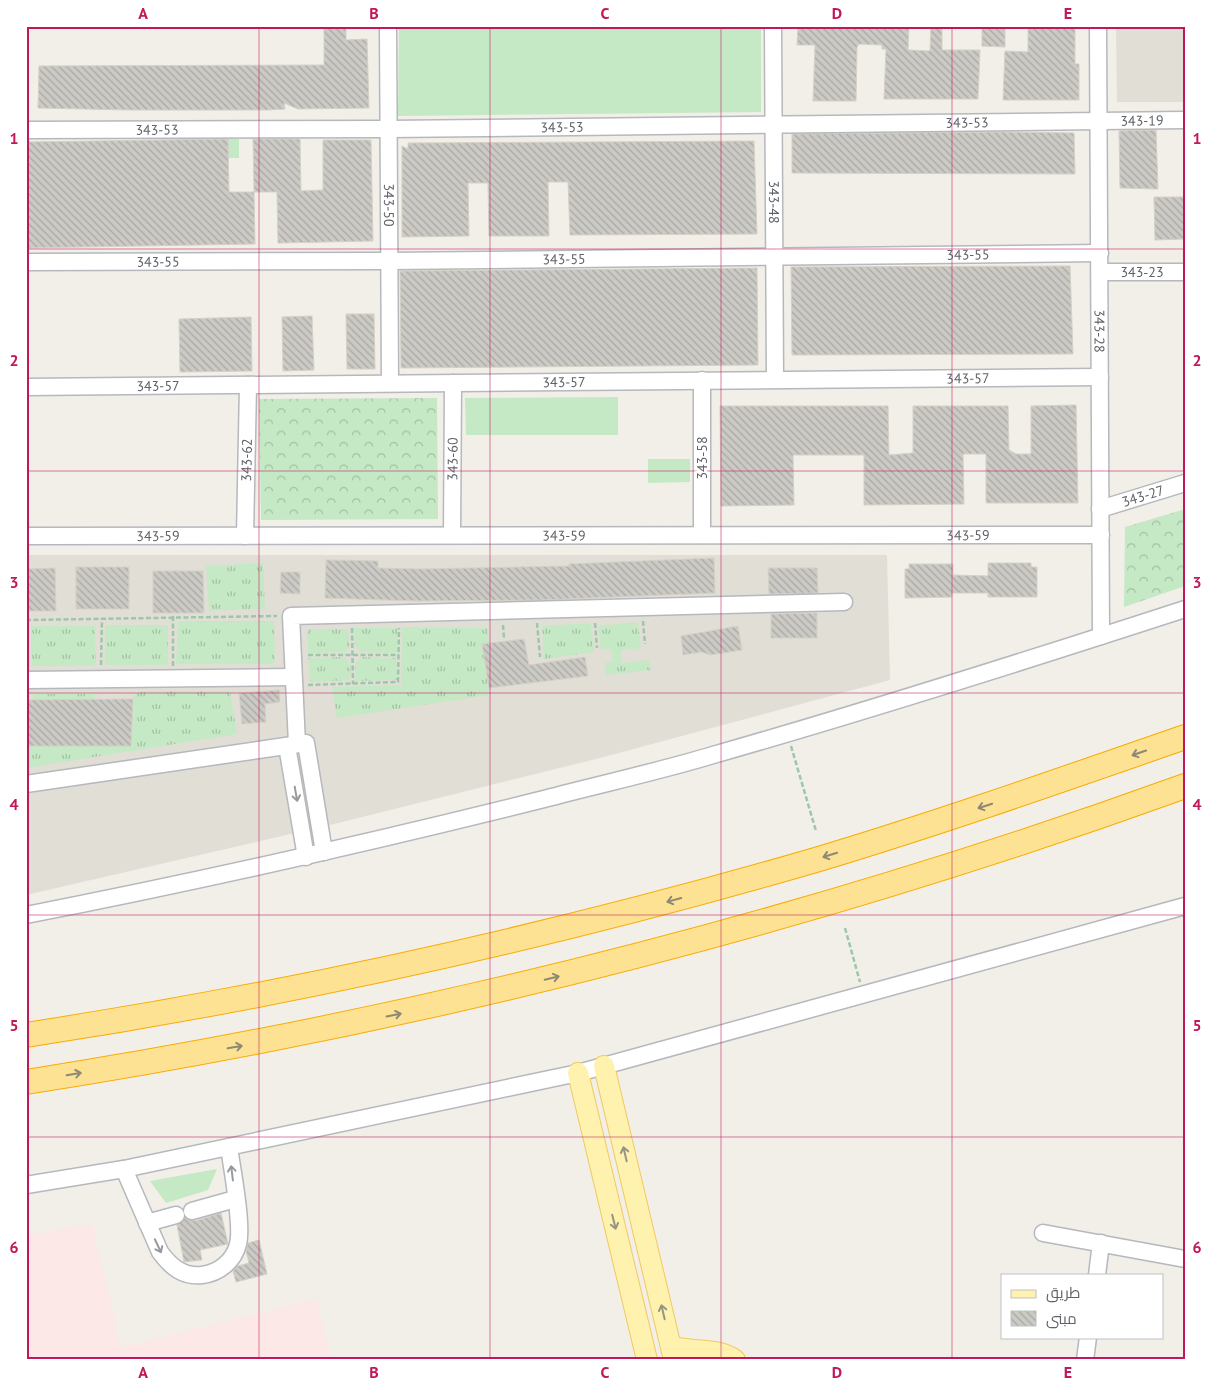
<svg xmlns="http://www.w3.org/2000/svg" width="1211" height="1386" font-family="'PT Sans',Cairo,sans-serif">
  <defs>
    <pattern id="grass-tufts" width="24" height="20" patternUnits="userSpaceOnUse" patternTransform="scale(1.25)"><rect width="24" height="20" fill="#c5e8c5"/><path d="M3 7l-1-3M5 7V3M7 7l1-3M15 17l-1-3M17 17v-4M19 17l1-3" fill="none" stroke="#a3c0a4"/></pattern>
    <pattern id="forest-crowns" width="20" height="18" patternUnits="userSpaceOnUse" patternTransform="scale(1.25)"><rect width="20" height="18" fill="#c5e8c5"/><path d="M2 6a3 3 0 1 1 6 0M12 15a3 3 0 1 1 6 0" fill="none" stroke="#a3c0a4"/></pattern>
    <pattern id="building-back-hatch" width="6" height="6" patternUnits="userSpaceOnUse" patternTransform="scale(1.25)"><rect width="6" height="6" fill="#cccac5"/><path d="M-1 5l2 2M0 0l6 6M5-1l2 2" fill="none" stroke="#a9a8a4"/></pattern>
  </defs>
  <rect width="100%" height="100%" fill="#f1efe8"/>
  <path fill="#e1ded6" d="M1116 26H1185V102H1117Z
    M26 555H887L890 680 600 758 338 823 26 895Z"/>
  <path fill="#fce8e6" d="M92 1224 121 1347 317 1299 331 1360H26V1235Z"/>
  <path fill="url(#grass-tufts)" d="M263 563 265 609 209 611 206 566Z
    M178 621H274L275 661 271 664H176Z
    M638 622 641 648 621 650 622 663 649 660 651 670 606 675 604 663 613 662 611 649H601L598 626Z
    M591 623 594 652 544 659 542 626Z
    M105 625H168V665H105Z
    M31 626H95L96 666H32Z
    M402 627 487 628 489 643 482 645 489 695 337 718 332 687 401 685Z
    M354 628H397V653L360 652 355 646Z
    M307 629H348L350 647 345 652 308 653Z
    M345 657 351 665 350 680 310 682 308 658Z
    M361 657 396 658 397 680 355 681V663Z
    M144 691H230L237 734 26 768V746H58L60 699 33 700V694H95L94 700 67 718 68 746H131L133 699 136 694Z"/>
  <path fill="url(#forest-crowns)" d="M437 398 438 519 261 520 259 399Z
    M1185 509V586L1124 607 1125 527Z"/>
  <path fill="#c5e8c5" d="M399 26H761V112L398 116Z
    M228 139H239V158H228Z
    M618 397V435H466L465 398Z
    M648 459H690V482L648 483Z
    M217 1169 208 1190 166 1203 150 1181Z"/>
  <path fill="url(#building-back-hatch)" stroke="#d6d1c6" d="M324 26H346V40L367 39 369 108 298 109 284 103 285 109 268 110H130L38 108 39 66 324 65Z
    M798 26H909L908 50 930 51 931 26H942V50H980L978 99H884L886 49H882V45L859 44 857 47 856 101H813L815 45H797Z
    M982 26H1005V47L982 46Z
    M1028 26H1075V64H1079V100H1003L1005 51 1028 52Z
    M1156 130 1158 189 1120 188 1119 131Z
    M1002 132 1074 133 1075 174 792 173V134Z
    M228 139 229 192H254L255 244 26 248V142Z
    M253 139H300L301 191 323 190V140H371L373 241 278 243 277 192H254Z
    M754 141 757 234 570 235 568 182H548L549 236H489L488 183H468L469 236 402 237V146L408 149V143Z
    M1154 197H1185V239L1155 240Z
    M1070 266 1073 354 792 355 791 267Z
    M757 268 758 365 401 368 400 271Z
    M346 314H374L375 369H347Z
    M312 316 314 370 283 371 282 317Z
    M251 317 252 371 180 372 179 319Z
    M1076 405 1078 503H986V454H963L964 504 864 505V455H793L794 505 721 506 720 406H888L889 455 913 453V406H1008L1009 450 1016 454H1031V406Z
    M714 558 715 593 541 600 418 601 325 598 326 560 378 561V568L419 569 569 566V564Z
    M988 563H1031V567H1037V597H988V593H952V597L905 598V569H909V564H953V575L988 576Z
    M76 567H129V609H76Z
    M55 568 56 611H26V569Z
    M768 568H817L818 593 769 594Z
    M153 571H203L204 613H153Z
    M281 572H300V594L280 593Z
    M817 613V638H771V614Z
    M738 626 742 650 710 655 702 652 683 655 681 636Z
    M524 639 529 665 585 657 588 676 489 688 482 644Z
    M279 690 280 702 265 704 266 722 242 724 239 693Z
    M133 699 131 746H26V700Z
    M221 1213 228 1244 200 1250 202 1260 184 1262 177 1225 185 1218 195 1221Z
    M259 1240 267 1274 236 1282 233 1271 238 1266 249 1263 246 1251 248 1243Z"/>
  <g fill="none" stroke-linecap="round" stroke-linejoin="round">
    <g stroke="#b5b8bc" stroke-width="19">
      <g id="minor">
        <path id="s1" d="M388 26 390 383"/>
        <path id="s2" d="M773 26 775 379"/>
        <path id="s3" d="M1098 26 1101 636"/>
        <path id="s4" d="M26 130 389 129 1185 120"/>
        <path id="s5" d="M26 262 389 261 1100 253"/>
        <path id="s6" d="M1100 272H1185"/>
        <path id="s7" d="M26 387 1100 377"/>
        <path id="s8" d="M1100 509 1185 483"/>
        <path id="s9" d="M452 535 453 383"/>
        <path d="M702 535V380"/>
        <path id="s10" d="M26 536 1101 535"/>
        <path id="s11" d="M245 536 248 385"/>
        <path d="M26 680 293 677"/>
        <path d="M297 744 291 616 844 602"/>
        <path d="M287 746 306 857"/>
        <path d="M26 784 306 743 324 852"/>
        <path d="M26 915C200 881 372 842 544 799 600 784 657 772 713 755 871 710 1028 660 1185 609"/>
        <path d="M124 1169 160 1252C171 1267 183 1277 202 1275 219 1273 234 1261 238 1244 243 1225 232 1169 229 1147"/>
        <path d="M26 1185 124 1169 578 1073 1185 906"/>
        <path d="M192 1211 235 1199"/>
        <path d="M147 1223 176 1215"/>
        <path d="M1043 1233 1185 1259"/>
        <path d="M1097 1275 1101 1243"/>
        <path d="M1085 1360 1088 1337"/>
      </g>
    </g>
    <g stroke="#f2c960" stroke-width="22">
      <path id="major" d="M604 1066 674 1360
        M578 1073 647 1360
        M671 1346C692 1353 717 1347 735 1360"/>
    </g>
    <g stroke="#f9ab00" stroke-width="26">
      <path id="highway" d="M26 1035C294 994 559 935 819 859 942 822 1064 779 1185 737
        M26 1082C424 1020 806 923 1185 786"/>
    </g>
    <path stroke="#9cc7a9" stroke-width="2.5" stroke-dasharray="5 2.5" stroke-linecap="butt" d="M26 620 277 616
      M27 620 28 666
      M643 621 645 644
      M537 623 540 657
      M595 623 597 648
      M503 625 504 638
      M352 628 353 684
      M308 655H399
      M101 665 102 618
      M173 666V616
      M308 685 398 682 399 628
      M791 746 816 831
      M845 928 860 982"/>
    <use href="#minor" stroke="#fff" stroke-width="16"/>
    <use href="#major" stroke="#fff2af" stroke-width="20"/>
    <use href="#highway" stroke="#fde293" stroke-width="24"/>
  </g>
  <defs><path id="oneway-shaft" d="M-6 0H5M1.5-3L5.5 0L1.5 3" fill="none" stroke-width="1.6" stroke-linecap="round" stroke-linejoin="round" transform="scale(1.25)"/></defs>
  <g stroke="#8e8975">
    <use href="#oneway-shaft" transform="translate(1139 753) rotate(161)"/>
    <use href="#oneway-shaft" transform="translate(985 806) rotate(162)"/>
    <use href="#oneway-shaft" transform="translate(830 855) rotate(163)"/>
    <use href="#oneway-shaft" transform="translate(674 900) rotate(165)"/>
    <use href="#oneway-shaft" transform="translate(552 978) rotate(-14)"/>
    <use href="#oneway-shaft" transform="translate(394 1015) rotate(-12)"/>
    <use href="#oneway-shaft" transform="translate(235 1047) rotate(-10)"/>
    <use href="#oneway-shaft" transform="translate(74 1074) rotate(-9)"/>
  </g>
  <g stroke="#979a9d">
    <use href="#oneway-shaft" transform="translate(296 794) rotate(80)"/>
    <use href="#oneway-shaft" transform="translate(232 1173) rotate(-97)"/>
    <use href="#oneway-shaft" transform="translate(158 1246) rotate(65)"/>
  </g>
  <g stroke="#979581">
    <use href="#oneway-shaft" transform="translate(625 1154) rotate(-103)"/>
    <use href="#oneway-shaft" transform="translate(614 1222) rotate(76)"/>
    <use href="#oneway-shaft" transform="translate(663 1312) rotate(-103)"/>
  </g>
  <path fill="none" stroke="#c2185b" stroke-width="1" stroke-opacity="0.55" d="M259 26V1360M490 26V1360M721 26V1360M952 26V1360M26 249H1185M26 471H1185M26 693H1185M26 915H1185M26 1137H1185"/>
  <g text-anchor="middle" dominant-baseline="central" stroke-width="5" stroke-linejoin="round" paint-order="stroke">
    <g font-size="14" fill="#5f6368" stroke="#fff">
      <text stroke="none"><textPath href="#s4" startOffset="1116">343-19</textPath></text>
      <text stroke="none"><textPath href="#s4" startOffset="941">343-53</textPath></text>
      <text stroke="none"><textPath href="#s4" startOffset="536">343-53</textPath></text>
      <text stroke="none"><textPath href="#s4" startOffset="131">343-53</textPath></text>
      <text stroke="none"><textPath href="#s2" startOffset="176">343-48</textPath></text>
      <text stroke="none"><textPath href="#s1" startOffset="179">343-50</textPath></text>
      <text stroke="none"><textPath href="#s5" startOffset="942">343-55</textPath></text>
      <text stroke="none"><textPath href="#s5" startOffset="538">343-55</textPath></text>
      <text stroke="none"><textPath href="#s5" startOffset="132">343-55</textPath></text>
      <text stroke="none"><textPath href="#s6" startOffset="42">343-23</textPath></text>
      <text stroke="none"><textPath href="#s3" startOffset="305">343-28</textPath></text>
      <text stroke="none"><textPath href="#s7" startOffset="942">343-57</textPath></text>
      <text stroke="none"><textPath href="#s7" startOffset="538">343-57</textPath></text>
      <text stroke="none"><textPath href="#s7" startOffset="132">343-57</textPath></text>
      <text transform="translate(702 458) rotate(-90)">343-58</text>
      <text stroke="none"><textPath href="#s9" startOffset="76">343-60</textPath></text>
      <text stroke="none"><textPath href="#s11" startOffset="76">343-62</textPath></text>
      <text stroke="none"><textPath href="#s8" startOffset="45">343-27</textPath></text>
      <text stroke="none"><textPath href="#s10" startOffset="538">343-59</textPath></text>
      <text stroke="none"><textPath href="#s10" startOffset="942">343-59</textPath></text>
      <text stroke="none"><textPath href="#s10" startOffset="132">343-59</textPath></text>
    </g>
  </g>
  <rect width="1211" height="1386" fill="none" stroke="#ffffff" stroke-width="55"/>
  <rect x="1001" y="1274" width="162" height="65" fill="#ffffff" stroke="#bfc1c3"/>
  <rect x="1011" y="1290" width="25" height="8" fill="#fff2af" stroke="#bfc1c3"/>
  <text x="1046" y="1298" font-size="15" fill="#5f6368">طريق</text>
  <rect x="1011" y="1311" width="25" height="15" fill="url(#building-back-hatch)" stroke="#bfc1c3"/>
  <text x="1046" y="1324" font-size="15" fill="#5f6368">مبنى</text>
  <rect x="28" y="28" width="1156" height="1330" fill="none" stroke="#c2185b" stroke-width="2"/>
  <g font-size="16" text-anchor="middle" font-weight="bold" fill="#c2185b">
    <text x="143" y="19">A</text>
    <text x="374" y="19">B</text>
    <text x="605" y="19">C</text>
    <text x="837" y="19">D</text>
    <text x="1068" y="19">E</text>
    <text x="14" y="144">1</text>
    <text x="1197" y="144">1</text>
    <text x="14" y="366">2</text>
    <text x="1197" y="366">2</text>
    <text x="14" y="588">3</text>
    <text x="1197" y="588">3</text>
    <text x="14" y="810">4</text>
    <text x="1197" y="810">4</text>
    <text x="14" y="1031">5</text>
    <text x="1197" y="1031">5</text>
    <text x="14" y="1253">6</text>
    <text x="1197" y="1253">6</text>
    <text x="143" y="1378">A</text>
    <text x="374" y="1378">B</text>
    <text x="605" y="1378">C</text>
    <text x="837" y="1378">D</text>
    <text x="1068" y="1378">E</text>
  </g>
</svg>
